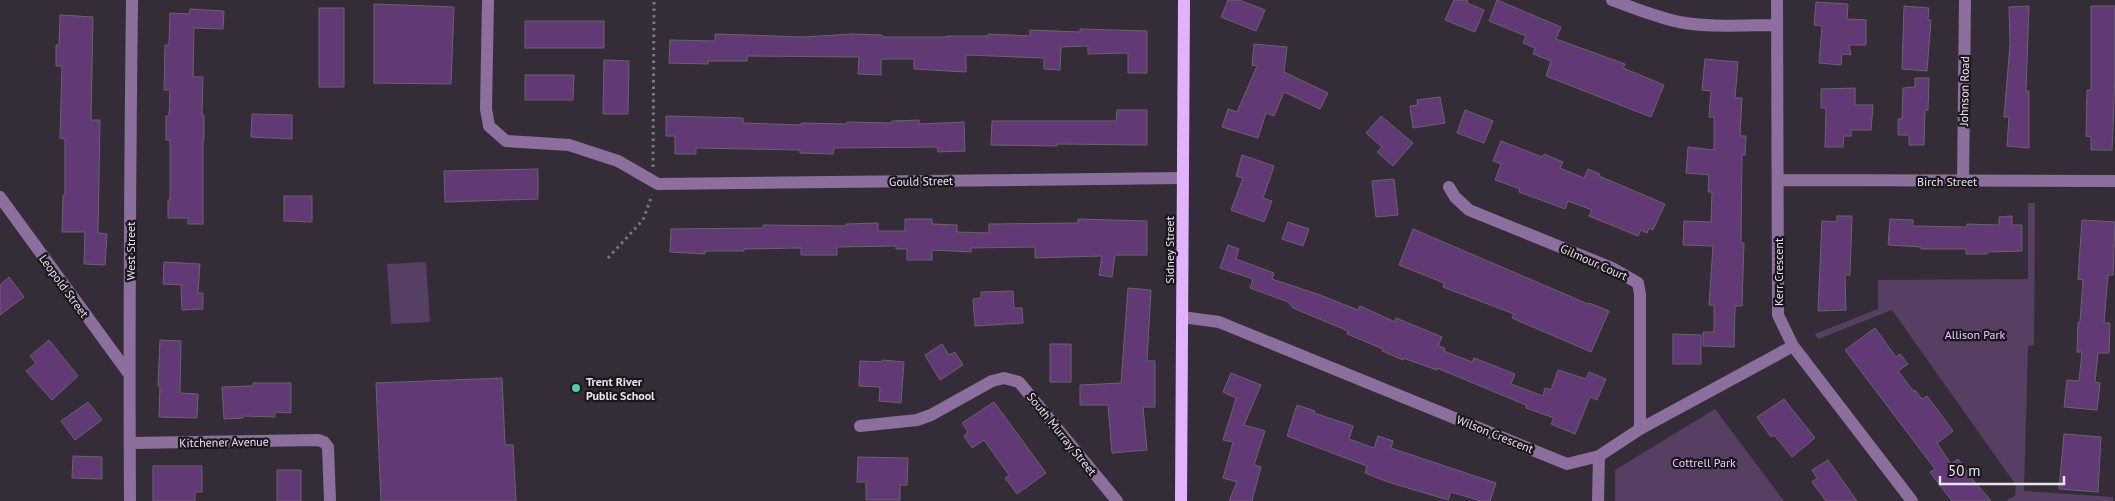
<svg xmlns="http://www.w3.org/2000/svg" width="2115" height="501" font-family="'PT Sans',sans-serif">
  <rect width="100%" height="100%" fill="#342d38"/>
  <path fill="#563f63" d="M2028 203H2035L2034 345 2028 346 2024 491 2113 497V501H2005L2015 496 2016 485 1892 310 1818 339 1815 334 1878 309V280L2028 279Z
    M426 262 430 322 391 324 387 264Z
    M1715 409 1784 501H1615V470Z"/>
  <path fill="#603975" stroke="#6a626f" d="M1228 0H1239L1265 10 1256 31 1221 17Z
    M1454 0H1468L1467 3 1484 10 1475 32 1445 20Z
    M1497 0 1561 27 1556 39 1625 64 1623 68 1664 85 1651 117 1546 76 1551 61 1533 54 1535 48 1523 43 1526 36 1489 21Z
    M1816 2 1848 4 1847 19 1866 20V45H1849L1851 55 1842 54 1841 65 1819 63 1822 26 1814 25Z
    M374 4 454 7 451 84 374 83Z
    M1904 6 1929 8 1928 20H1931L1927 71 1902 69Z
    M2029 6 2026 91H2029V148L2007 146 2009 117H2004L2010 44 2009 7Z
    M2091 6H2115V75L2112 150H2091V137L2086 136 2087 90H2091Z
    M319 8H344V87H319Z
    M190 9 224 11 223 29 194 28 193 77H203L202 115H204V140H203V224H188V218H168V200H170V140H166V116H169L170 90H164L165 45H169L170 13 189 14Z
    M60 15 93 17 91 120H100L98 233 107 234 105 265 84 264 85 232H62L63 195H65V139L60 138 62 66H56V45H59Z
    M525 21H604V48H525Z
    M1080 29 1147 31V73H1128V53L1088 54V46L1061 47 1060 70 1044 69V58L966 55V72L914 69V59H881V75L858 74 859 57 747 56V61H708V64L669 63 670 40 715 41V34L803 37 852 34 882 35V37H946V36H988V34L1030 36V30L1080 32Z
    M1254 44 1287 47 1284 72 1328 93 1320 109 1284 92 1274 116 1266 113 1258 138 1222 127 1228 109 1237 112 1257 66 1252 65Z
    M1705 59 1738 62 1735 98H1742L1740 136H1746L1745 155H1742L1741 243H1744L1742 306H1735L1734 347 1703 346V332H1714V305H1709L1713 246 1683 245 1684 221 1711 222 1712 192H1708L1709 175 1686 173 1688 147 1714 150V117H1709L1711 91 1702 90Z
    M604 60 629 61 628 114H603Z
    M525 75H574L573 100H525Z
    M1915 78H1929L1928 110H1925L1924 145H1909V135H1898V119H1902L1903 88 1915 87Z
    M1855 88V105H1873L1871 130H1851V136H1844L1843 147H1825L1826 108H1821V89Z
    M1440 97 1445 123 1413 128 1410 106 1418 105 1417 100Z
    M1117 110H1147V145L1057 144V146L991 145 992 121H1116Z
    M1465 110 1493 121 1484 143 1457 133Z
    M252 114 292 115V139L251 137Z
    M666 116 743 118V123L801 125V123L847 124V122L892 123V121L919 120V124L964 122 965 151 938 152 937 147 834 148 833 154 800 153V150L696 148V154H675V136H666Z
    M1381 116 1413 143 1393 166 1377 152 1382 147 1366 133Z
    M1501 141 1542 157 1544 154 1563 162 1560 168 1584 178 1588 169 1600 174 1599 176 1665 204 1653 230 1649 228 1647 233 1641 230 1638 236 1589 216 1592 210 1568 201 1565 209 1519 192 1520 189 1495 180 1501 164 1493 161Z
    M1242 155 1274 166 1263 198 1272 201 1264 222 1231 210 1243 178 1236 176Z
    M538 169V199L445 202 444 171Z
    M1394 179 1398 215 1376 217 1372 181Z
    M284 196H312V222L284 221Z
    M1837 216H1852L1850 275H1845L1846 310 1818 311 1822 221 1837 222Z
    M2012 216V225H2022V251L1987 252V254H1966V249H1921V247L1888 245 1890 219 1913 220V226L1967 227V224L1999 225V217Z
    M905 219H932V224L957 225V232L989 233V224L1078 223V219L1147 221V255H1115L1112 277 1099 275 1102 256 1035 258V247L971 248V252L932 250V260H907V249H896V246L837 247V255H801V248L744 249V251H705V254L670 252 671 229 763 228V225L846 226V224L878 223V231H905Z
    M2082 220 2115 222 2113 275H2108L2104 323H2110L2109 353H2098L2095 382 2100 383 2097 410 2064 407 2067 380 2079 381 2082 352H2077L2078 322H2080L2083 280 2078 279Z
    M1288 222 1309 229 1303 246 1282 239Z
    M1413 229 1588 304 1589 303 1609 311 1591 352 1512 318 1514 314 1443 287 1444 283 1399 265Z
    M1228 245 1239 249 1236 259 1274 273 1272 279 1320 295 1358 310 1360 306 1395 322 1396 318 1442 337 1438 346 1445 348 1444 351 1472 362 1474 358 1515 374 1511 384 1543 396 1545 388 1551 390 1558 370 1586 379 1589 372 1606 379 1597 400 1590 397 1575 434 1551 424 1554 418 1526 408V405L1437 368V370L1403 358V360L1382 351 1383 349 1347 334 1348 331 1293 308 1288 302 1250 288 1253 279 1220 268Z
    M164 262 200 264 198 293H203V309L182 310 181 285 163 284Z
    M9 277 24 297 0 315V285Z
    M1128 288 1151 290 1147 361H1155V407H1143L1147 450 1112 453 1108 405H1080V385L1121 383Z
    M1013 291 1014 308H1022L1023 323 975 326 973 299 981 298V292Z
    M1875 328 1896 357 1900 354 1908 364 1898 371 1914 392 1915 390 1922 399 1927 396 1953 431 1937 443 1951 464 1958 459 1974 481 1991 501H1952L1930 472 1935 469 1845 350Z
    M1673 334 1701 335V364H1673Z
    M49 340 78 376 52 400 26 371 36 363 30 356Z
    M160 340 181 341 180 393 198 394 197 418 159 417 160 386H158Z
    M942 344 949 355 955 352 963 365 940 380 925 355Z
    M1050 344H1071V382H1050Z
    M882 360 904 362 901 403 879 401 880 387 859 386 860 361 882 362Z
    M1231 373 1261 385 1244 425 1265 431 1254 465 1261 467 1252 501H1229L1237 482 1223 478 1233 442 1223 440 1236 398 1223 392Z
    M502 378 505 445H513L516 501H381L376 383Z
    M253 383H291V413L275 412V417L243 416V418L224 419 222 387 253 386Z
    M1784 399 1815 438 1792 457 1774 435 1771 437 1757 417Z
    M88 402 102 420 75 440 61 421Z
    M994 402 1046 473 1017 494 1005 478 1009 475 984 440 972 448 964 436 968 432 962 423Z
    M1297 405 1315 411 1314 413 1353 426 1349 439 1374 448 1378 436 1393 441 1391 448 1496 483 1490 501H1481L1451 492 1448 500 1388 482 1365 473 1367 466 1287 436Z
    M2064 434 2101 437 2098 492 2059 489Z
    M73 456 102 457V479L72 478Z
    M858 457 908 458 907 485H900V500H866V482H857Z
    M1828 460 1857 501H1826L1812 482 1817 478 1812 470Z
    M153 466H202V492H195V501H153Z
    M277 470H301V501H277Z"/>
  <g fill="none" stroke-linecap="round" stroke-linejoin="round">
    <path stroke="#7d7781" stroke-width="3" stroke-dasharray="2.5 4" stroke-linecap="butt" d="M653 167 654 0
      M608 258 643 220 652 195"/>
    <path stroke="#8c6f9c" stroke-width="12" d="M488 0 486 109 489 126 506 141 569 145 618 161 658 184 1183 178
      M1612 0C1634 8 1656 17 1679 22 1711 28 1745 25 1777 25
      M1777 0 1778 315 1793 346 1912 501
      M1778 180 2115 181
      M1963 182 1965 0
      M1449 187 1455 197 1469 210 1612 268 1638 283 1640 294V429
      M0 197 129 374
      M1182 317 1219 322 1567 464 1599 456 1640 429 1793 346
      M860 426 917 420 931 415 992 381 1004 378 1019 382 1117 501
      M131 443 318 440 324 442 328 447 330 501
      M130 501C129 334 130 167 132 0
      M1598 501 1599 456"/>
    <path stroke="#e2b3fd" stroke-width="12" d="M1181 501 1184 0"/>
  </g>
  <circle fill="#4ad49c" stroke="#1a171c" stroke-width="2" cx="576" cy="388" r="5"/>
  <g text-anchor="middle" dominant-baseline="central" stroke-width="4.5" stroke-linejoin="round" paint-order="stroke">
    <g font-size="12" fill="#e9e4ec" stroke="#1a171c">
      <text transform="translate(1964 91) rotate(-89)">Johnson Road</text>
      <text transform="translate(921 181) rotate(-1)">Gould Street</text>
      <text x="1947" y="181">Birch Street</text>
      <text transform="translate(1169 250) rotate(-90)">Sidney Street</text>
      <text transform="translate(130 251) rotate(-90)">West Street</text>
      <text transform="translate(1594 262) rotate(24)">Gilmour Court</text>
      <text transform="translate(1778 272) rotate(-90)">Kerr Crescent</text>
      <text transform="translate(64 286) rotate(54)">Leopold Street</text>
      <text transform="translate(1062 434) rotate(51)">South Murray Street</text>
      <text transform="translate(1495 434) rotate(22)">Wilson Crescent</text>
      <text transform="translate(224 442) rotate(-1)">Kitchener Avenue</text>
    </g>
    <g font-size="12" fill="#eac9ff" stroke="#1a171c">
      <text x="1975" y="334">Allison Park</text>
      <text x="1704" y="462">Cottrell Park</text>
    </g>
    <g font-size="12" font-weight="bold" fill="#e9e4ec" stroke="#1a171c" text-anchor="start">
      <text x="586" y="381">Trent River<tspan x="586" dy="14">Public School</tspan></text>
    </g>
  </g>
  <path d="M1940 476v8h124v-8" fill="none" stroke="#e9e4ec" stroke-width="2.5"/>
  <text x="1948" y="476" font-size="15" fill="#e9e4ec" stroke="#1a171c" stroke-width="4" paint-order="stroke">50 m</text>
</svg>
